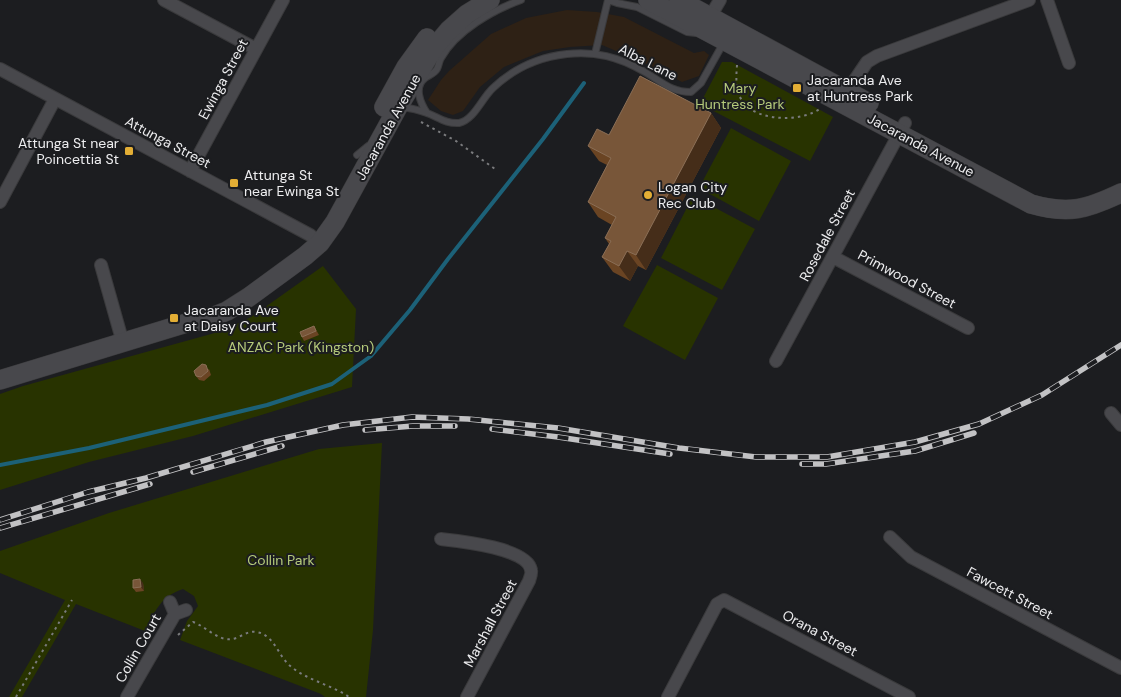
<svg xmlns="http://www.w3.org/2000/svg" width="1121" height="697" font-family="'DM Sans',sans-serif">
  <rect width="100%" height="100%" fill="#1c1d20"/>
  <path fill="#2e2115" d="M567 10 597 12 624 17 694 53 704 51 709 55 699 76 682 82 649 65 602 45 570 47 543 51 504 67 480 87 463 111 453 115 441 111 428 100 441 80 449 71 491 34 526 18Z"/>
  <path fill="#283300" d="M722 62H732L833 117 810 161 700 104Z
    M731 128 791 161 759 221 699 188Z
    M693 196 755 229 722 290 661 258Z
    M657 265 718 298 685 360 623 326Z
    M323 266 356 309 352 387 193 436 89 462 0 490V394L23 386 222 331 251 317Z
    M382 443 373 630 366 697H325L321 694 180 640 187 621 198 606 194 596 183 589C160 597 156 610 145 631L76 604 22 697H9L65 600 0 573V551L109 513 319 449Z"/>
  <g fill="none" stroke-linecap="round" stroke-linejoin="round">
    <path stroke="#1c6178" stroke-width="4" d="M0 465 89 448 267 405 332 384 371 356 410 310 448 259 543 139 584 83"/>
    <g stroke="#3a3a3c" stroke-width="8">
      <path id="lane" d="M608 0 617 3 637 7 687 32 696 33
        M595 54 608 0
        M401 107C409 108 419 110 427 113 438 117 446 124 459 123 474 120 482 98 493 88 513 69 539 57 567 54 596 51 618 57 643 71 661 81 670 92 691 92L701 83 724 42
        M427 113C421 104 413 87 425 78 429 75 434 74 437 69 439 65 439 61 441 58 456 31 493 10 521 0
        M357 155 368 146"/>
    </g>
    <g stroke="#3a3a3c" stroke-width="14">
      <path id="street" d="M164 0 256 49
        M1047 0 1069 63
        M707 22 720 0
        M0 69 310 235 320 243
        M844 96 867 62 877 56 1029 0
        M190 171 283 0
        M0 202 55 99
        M833 257 968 328
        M101 265 123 343
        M776 361 905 123
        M1111 413 1121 425
        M890 537 911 557 1121 668
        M441 539C459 541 528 548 531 570 532 573 530 578 529 581L467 697
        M170 602 175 614 186 610
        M127 697 175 614
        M668 697 717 604 724 600 909 697"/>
    </g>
    <g stroke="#3a3a3c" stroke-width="20">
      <path id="secondary" d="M648 0 1031 204C1069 215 1087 209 1121 193
        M679 0 869 103
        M384 107 406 67 427 38
        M0 380 193 321H202L227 311 249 297 305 256 320 243 335 222 398 107 433 49 449 30 467 14 490 0"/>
    </g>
    <path stroke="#7a7b7d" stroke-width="2" stroke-dasharray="2.5 4" stroke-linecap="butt" d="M737 65C736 78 735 93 744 103 759 122 803 122 821 108
      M421 122 456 141 495 169
      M178 635 193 622C205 626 218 641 231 639 239 639 247 630 256 632 273 634 278 654 288 664 305 680 330 684 349 697
      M16 697 72 600"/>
    <use href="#lane" stroke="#48484c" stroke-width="6"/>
    <use href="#street" stroke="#48484c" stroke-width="12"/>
    <use href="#secondary" stroke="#48484c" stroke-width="19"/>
    <g stroke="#c2c2c4" stroke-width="5.5">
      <path id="rail" d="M492 429 558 437 670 454
        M365 430 413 426H455
        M802 464H826L915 451 974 433
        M193 472 282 446
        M0 520 88 492 146 478 266 442 343 425 412 417 468 419 558 428 679 448 756 457H827L915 442 979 424 1042 395 1121 345
        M0 528 150 484"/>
    </g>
    <use href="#rail" stroke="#1c1d20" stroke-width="4" stroke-dasharray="11" stroke-linecap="butt"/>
  </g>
  <path fill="#6a4423" d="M711 113 721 128 646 270 638 266 630 281 613 272 602 257 609 244 605 238 612 225 598 217 588 202 607 165 599 161 588 146 609 135Z
    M314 326 319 335 304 341 302 337Z
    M209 369 211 375 204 381 199 380 196 376Z
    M143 583 144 591 136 592 133 588Z"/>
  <path fill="#452d19" d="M711 113 721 128 646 270 636 255Z
    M627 251 638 266 630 281 619 266Z
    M140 579 143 583 144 591 141 587Z"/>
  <path fill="#785639" stroke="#8a6e56" d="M640 76 711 113 636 255 627 251 619 266 602 257 611 241 605 238 616 217 588 202 611 158 588 146 597 129 609 135Z
    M314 326 316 331 302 337 300 332Z
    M202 364 206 365 208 371 201 377 196 376 194 371Z
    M140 579 141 587 133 588V580Z"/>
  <g fill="#e3ae35" stroke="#1c1d20" stroke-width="2">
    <rect x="792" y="83" width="10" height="10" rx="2.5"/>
    <rect x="124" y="146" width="10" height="10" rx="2.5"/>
    <rect x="229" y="178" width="10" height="10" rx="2.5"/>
    <circle cx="648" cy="195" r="5"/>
    <rect x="169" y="313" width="10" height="10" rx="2.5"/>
  </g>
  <g text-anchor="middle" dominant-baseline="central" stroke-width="4" stroke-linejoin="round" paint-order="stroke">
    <g font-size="14" fill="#ededef" stroke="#1c1d20">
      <text transform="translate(648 62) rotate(27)">Alba Lane</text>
      <text transform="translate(223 79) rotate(-62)">Ewinga Street</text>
      <text transform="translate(388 127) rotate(-61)">Jacaranda Avenue</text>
      <text transform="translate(168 142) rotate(28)">Attunga Street</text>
      <text transform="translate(921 145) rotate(28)">Jacaranda Avenue</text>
      <text transform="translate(827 235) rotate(-62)">Rosedale Street</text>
      <text transform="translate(907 279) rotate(28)">Primwood Street</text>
      <text transform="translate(1010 593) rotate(28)">Fawcett Street</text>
      <text transform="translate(490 623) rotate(-62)">Marshall Street</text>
      <text transform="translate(820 633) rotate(28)">Orana Street</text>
      <text transform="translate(138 648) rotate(-60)">Collin Court</text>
    </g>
    <g font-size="14" fill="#ededef" stroke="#1c1d20" text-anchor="start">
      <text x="807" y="80">Jacaranda Ave<tspan x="807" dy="16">at Huntress Park</tspan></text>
      <text x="119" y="143" text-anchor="end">Attunga St near<tspan x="119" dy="16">Poincettia St</tspan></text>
      <text x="244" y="175">Attunga St<tspan x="244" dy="16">near Ewinga St</tspan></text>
      <text x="658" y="187">Logan City<tspan x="658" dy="16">Rec Club</tspan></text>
      <text x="184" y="310">Jacaranda Ave<tspan x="184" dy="16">at Daisy Court</tspan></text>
    </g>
    <g font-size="14" fill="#b5ca7b" stroke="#1c1d20">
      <text x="740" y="88">Mary<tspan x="740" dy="16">Huntress Park</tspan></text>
      <text x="301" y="347">ANZAC Park (Kingston)</text>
      <text x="281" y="560">Collin Park</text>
    </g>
  </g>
</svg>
